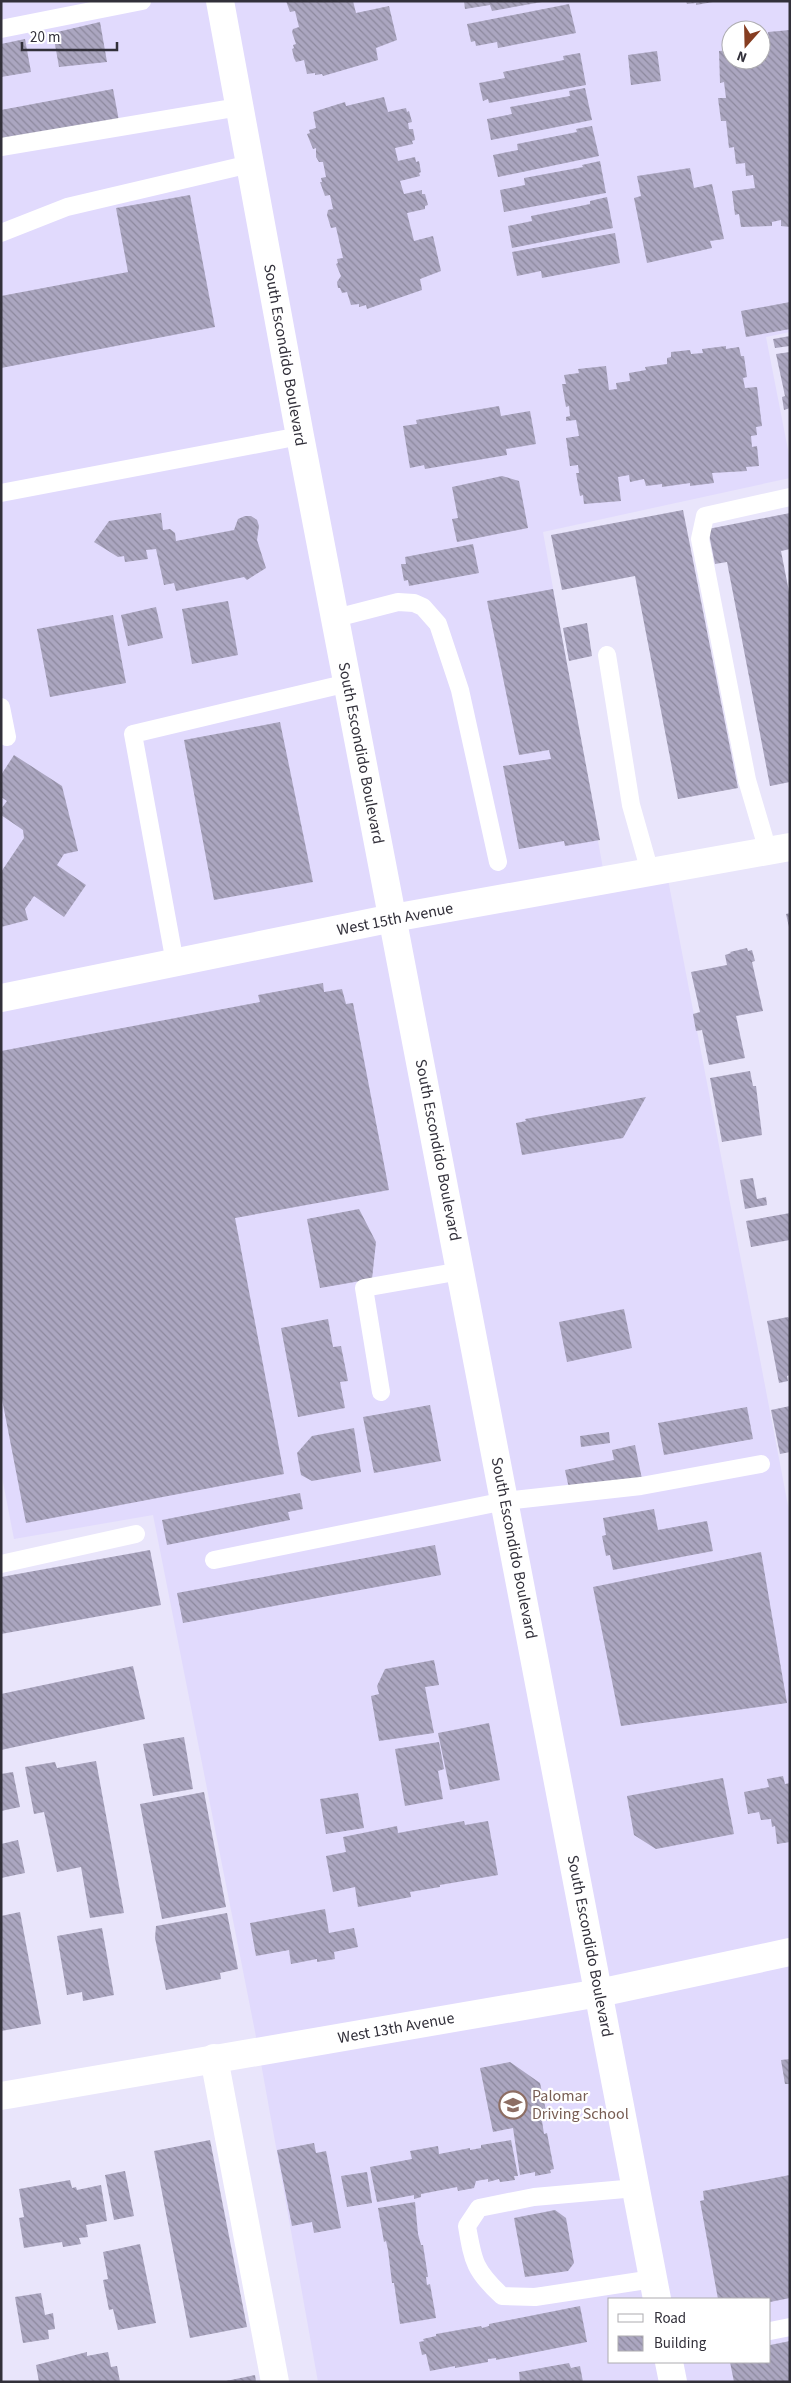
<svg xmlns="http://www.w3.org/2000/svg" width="791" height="2383" font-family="'Source Sans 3',sans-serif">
  <defs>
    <pattern id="building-back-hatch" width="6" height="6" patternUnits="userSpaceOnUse" patternTransform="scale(1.25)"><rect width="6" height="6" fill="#aba6c0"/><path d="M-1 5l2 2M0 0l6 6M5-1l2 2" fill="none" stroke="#8c889d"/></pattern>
  </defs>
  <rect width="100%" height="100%" fill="#e9e5fb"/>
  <path fill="#e1dafd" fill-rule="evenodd" d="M1 1H790V332L766 337 790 460V478L543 532 605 880 666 869 790 1516V2382H318L259 2052 153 1515 14 1539 1 1472ZM731 30H761V60H731ZM610 2299H770V2362H610Z"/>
  <path fill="url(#building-back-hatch)" d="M286 1H353L356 13 389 6 397 40 376 48 378 60 323 76 322 74 315 75V73L307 74 304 60 296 62 294 58 292 49 294 48 293 45 296 44 292 32 293 29 299 27 295 11 290 12Z
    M464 1H542V2L492 11 490 5 465 9Z
    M686 1H713V2L696 5V3L687 4Z
    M569 4 576 33 498 48 497 42 476 46 475 41 471 42 467 24Z
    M100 22 107 62 59 67 53 33Z
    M790 30V227L781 226V220L772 222V226L741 227 739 214 735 215 732 191 755 188 753 175 746 176 745 163 736 164 734 147 729 148 726 121H721L718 98H726L724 82 720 83 719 51 731 50V60H761V52L770 51 768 32Z
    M25 39 31 72 1 77V44Z
    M657 51 661 81 631 85 628 55Z
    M580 53 586 85 489 103 488 99 483 101 479 83 505 78 503 72 564 60 563 56Z
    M585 88 592 120 491 140 487 119 512 114 510 107 570 96 569 91Z
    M113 89 119 121 1 143V110Z
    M384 97 388 112 406 108 407 112 409 111 412 122 408 123 409 129H413L415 140 412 141 413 144 395 148 398 161 415 157 416 162 419 161 421 172 419 173 420 176 400 181 404 194 422 190V194H425L428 205 425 206V209L407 213 414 241 433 236 441 271 420 279 422 290 367 309 366 305 359 307V304L351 305 347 292 342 293 340 288H338L337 282 341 276 336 264 338 263 337 259 343 258 336 227 331 228 327 215 328 210 333 209 330 195 325 196 320 182H322L321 178 326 177 323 162H319L316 157V148L313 149 307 134 310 133 309 130 316 128 313 112 345 102 346 106Z
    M592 126 599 156 498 177 493 155 518 150 517 144 577 132 576 129Z
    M600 161 606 193 504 212 500 190 525 185 524 178 583 167 582 165Z
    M690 168 694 188 712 184 724 239 710 241 712 248 647 263 634 198 641 196 637 176Z
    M190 195 215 327 1 368V296L128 272 116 208Z
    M607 197 613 228 512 248 508 226 532 221 531 216 590 204V201Z
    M615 233 620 263 542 278 541 271 517 276 512 252Z
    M790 302V329L746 337 741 311Z
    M790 336V346L775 348 773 339Z
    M726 346V349L739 347 741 356H744L747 377 743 378 745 388 757 387 762 426 756 427 757 435 751 436 752 447 757 446 759 466 746 467 747 471 712 473 714 483 690 486V483L662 487V484L646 486 644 479 630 482 629 475 618 477 621 501 584 504 583 495 580 496 576 473H579L578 465 570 466 566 438 579 436 576 420 566 421V417L570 416 569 406 566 407 562 384H566L564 375 579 373 578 369 606 366 609 390 617 389 616 383 630 381 629 373 646 370 645 367 667 364V358L671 357V352L690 350 691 354 703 353 702 349Z
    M790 352V408L784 410 782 397 785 396 776 354Z
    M499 406 501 416 530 411 536 444 506 449 507 455 425 469 424 465 410 468 403 426 417 424 416 420Z
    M502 476 519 481 528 528 457 542 452 519 458 518 452 487Z
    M683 510 738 788 678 799 635 576 562 590 551 535Z
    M161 513 163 530 170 529 175 533 176 541 234 530 238 519 245 516H251L257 520 259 526 257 540 266 568 247 580 244 577 176 591 174 583 164 585 156 549 146 550 148 559 125 562 124 556 118 557 94 542 109 521Z
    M790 513V549L781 551 790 597V782L770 786 727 562 715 564 708 529Z
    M473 544 479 573 409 586 408 580 404 581 401 564H406L405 557Z
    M553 589 600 840 565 846 564 841 519 849 503 766 551 759 549 750 519 755 487 601Z
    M228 601 238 655 192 664 182 609Z
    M156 607 163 638 128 646 121 615Z
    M113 615 126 683 50 697 37 629Z
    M587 623 592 656 569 661 563 628Z
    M280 722 313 882 214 900 184 740Z
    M14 755 62 786 78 851 64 854 57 865 86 885 64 917 34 896 25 909 28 920 1 927V872L24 838 23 830 1 815V809L7 801 1 797V775Z
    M790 913V927H789L786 914Z
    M747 948 748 951 752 950 755 961 752 962 763 1011 736 1016 745 1058 709 1065 702 1030 696 1031 693 1014 700 1012 691 972 727 965 725 955 731 953 730 952Z
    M323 983 324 992 342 989 346 1004 353 1003 389 1190 235 1218 284 1474 26 1523 1 1394V1051L260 1002 258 995Z
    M750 1071 753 1086H756L762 1135 722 1142 710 1078Z
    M646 1097 623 1138 522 1155 516 1123 526 1121 525 1119Z
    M753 1178 757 1199 766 1197 767 1205 745 1209 740 1180Z
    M359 1209 376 1242 372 1279 320 1288 307 1219Z
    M790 1213V1240L751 1247 746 1221Z
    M624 1309 632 1348 567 1362 559 1322Z
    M788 1317 790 1319V1375L787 1376 788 1381 779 1383 767 1321Z
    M328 1319 333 1347 341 1346 348 1381 340 1382 345 1408 298 1417 281 1328Z
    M430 1405 441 1461 374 1473 363 1417Z
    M790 1406V1452L780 1454 771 1410Z
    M747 1407 753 1439 664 1455 658 1423Z
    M354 1428 361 1472 312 1481 301 1475 297 1453 312 1436Z
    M609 1432 610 1443 581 1447 580 1436Z
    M635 1445 642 1479 570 1493 565 1470 614 1460 612 1450Z
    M300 1493 303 1509 288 1512 290 1520 167 1545 162 1520Z
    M654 1509 658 1530 707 1521 713 1551 613 1570 610 1555 606 1556 602 1536 606 1535 603 1518Z
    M435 1545 441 1575 183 1623 177 1593Z
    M150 1550 161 1605 1 1634V1577Z
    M761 1552 787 1703 621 1726 593 1587Z
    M434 1660 439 1685 425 1687 434 1733 379 1741 371 1696 379 1694 377 1686 385 1669Z
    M133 1666 145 1719 1 1750V1694Z
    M489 1723 500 1780 450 1790 438 1733Z
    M184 1737 193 1789 153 1796 143 1744Z
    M439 1742 444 1769 438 1771 443 1799 405 1806 395 1749Z
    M96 1761 124 1913 90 1918 81 1867 57 1872 44 1812 34 1814 25 1767 55 1762 57 1768Z
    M13 1772 20 1807 1 1811V1774Z
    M783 1776 785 1784 790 1783V1842L777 1844 775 1826 772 1827 771 1819 761 1820 759 1812 748 1814 744 1792 769 1787 767 1779Z
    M723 1778 734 1834 656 1849 634 1835 627 1796Z
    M204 1792 226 1907 162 1919 140 1804Z
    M358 1793 364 1828 326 1834 320 1799Z
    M464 1821 465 1825 488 1821 498 1875 440 1885V1887L410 1892 411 1897 358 1907 355 1887 333 1892 326 1856 346 1852 343 1837 397 1826 398 1833Z
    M18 1840 25 1873 1 1878V1844Z
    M325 1909 329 1933 354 1928 358 1947 334 1952 335 1959 317 1962V1959L291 1964 289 1950 256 1956 250 1923Z
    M20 1912 41 2024 1 2031V1916Z
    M227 1913 238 1969 220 1973 221 1979 166 1990 155 1938 156 1926Z
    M102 1928 114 1995 83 2001 82 1992 67 1995 57 1936Z
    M790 2059V2084H785L781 2060Z
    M510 2062 540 2083 548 2120 542 2121 544 2134 547 2133 554 2169 550 2170 551 2173 535 2176V2172L520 2175 513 2128 493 2132 480 2068Z
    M210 2140 247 2327 190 2338 154 2151Z
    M511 2140 518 2176H514L515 2180 500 2182 499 2179 488 2182V2179L476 2181 474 2188 458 2191 457 2187 421 2194V2197L414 2199V2195L377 2202 370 2167 412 2159 410 2151 438 2146 439 2154 470 2148V2150L481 2148V2145Z
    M314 2143 316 2153 326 2151 341 2228 314 2233 312 2222 292 2226 277 2150Z
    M125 2171 134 2216 114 2220 105 2175Z
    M367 2172 372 2203 347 2207 341 2176Z
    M790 2175V2298L770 2302V2299H718L700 2201 704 2200 703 2191Z
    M70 2180 72 2188 76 2187 77 2190 101 2185 107 2221 86 2225 88 2237 79 2238 81 2244 63 2247 62 2242 24 2248 19 2218 24 2217 19 2189Z
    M415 2202 418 2234 421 2245H423L428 2277H426L427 2285 430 2284 436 2318 400 2324 394 2283H392L388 2250 386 2241 384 2242 378 2208Z
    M555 2210 566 2218 574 2263 568 2271 525 2277 514 2218Z
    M140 2244 156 2323 118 2330 113 2309 109 2310 103 2280 108 2279 103 2252Z
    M41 2293 45 2315 53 2313 55 2329 48 2330 49 2339 23 2343 15 2297Z
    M580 2306 587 2342 496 2360V2358L488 2359V2362L455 2368V2366L430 2371 426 2354 422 2355 419 2342 424 2341 423 2339 436 2336V2334L481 2326 482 2328 489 2326V2324Z
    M790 2341V2382H734L730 2362H770V2345Z
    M87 2352V2356L108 2352 111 2367 117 2366 120 2382H39L36 2365Z
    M569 2363 571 2368 580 2366 583 2382H520L519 2372Z
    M255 2375 256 2382H226V2381Z"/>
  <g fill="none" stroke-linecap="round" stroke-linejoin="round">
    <path stroke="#fff" stroke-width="18" d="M1 29 142 1
      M1 147 239 107
      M1 233 67 207 250 164
      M1 493 300 436
      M336 618 398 602 414 603 423 607 438 624 460 690 498 862
      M607 655 631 805 650 872
      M1 707 7 737
      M768 851 747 780 700 539 705 516 790 497
      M175 963 133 734 348 683
      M381 1392 364 1288 461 1271
      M214 1560 505 1501 641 1486 761 1464
      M1 1564 136 1534
      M636 2188 534 2197 479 2208 467 2226C473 2262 475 2271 502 2296L535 2297 653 2279
      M770 2331 790 2327"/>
    <path stroke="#fff" stroke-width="28" d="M393 918 790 847
      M214 2058 275 2382"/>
    <path stroke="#fff" stroke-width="28" d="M1 998 393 918
      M1 2096 599 1993 790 1952"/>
    <path stroke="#fff" stroke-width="28" d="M220 1 300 436 657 2299
      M669 2362 673 2382"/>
  </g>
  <defs>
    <g id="school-ring" transform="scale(1.4375)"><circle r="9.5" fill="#fff" stroke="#8d6e63" stroke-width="1.5"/><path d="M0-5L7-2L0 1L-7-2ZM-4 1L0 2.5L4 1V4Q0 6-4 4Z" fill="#8d6e63"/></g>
  </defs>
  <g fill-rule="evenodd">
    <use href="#school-ring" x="513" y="2105"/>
  </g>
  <g text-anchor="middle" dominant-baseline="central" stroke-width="4.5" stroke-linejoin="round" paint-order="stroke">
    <g font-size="16" fill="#32303a" stroke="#fff">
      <text transform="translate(285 355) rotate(80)">South Escondido Boulevard</text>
      <text transform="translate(361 753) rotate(79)">South Escondido Boulevard</text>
      <text transform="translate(395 919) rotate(-11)">West 15th Avenue</text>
      <text transform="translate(438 1150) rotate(79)">South Escondido Boulevard</text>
      <text transform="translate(514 1548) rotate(79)">South Escondido Boulevard</text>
      <text transform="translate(590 1946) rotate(79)">South Escondido Boulevard</text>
      <text transform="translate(396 2028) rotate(-10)">West 13th Avenue</text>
    </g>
    <g font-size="16" fill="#785e54" stroke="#fff" text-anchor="start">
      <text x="532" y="2096">Palomar<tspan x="532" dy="18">Driving School</tspan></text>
    </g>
  </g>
  <rect width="791" height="2383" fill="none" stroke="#32303a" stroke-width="5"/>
  <rect x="608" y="2298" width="162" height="65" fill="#ffffff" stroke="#adacb0"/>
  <rect x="618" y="2314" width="25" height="8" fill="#ffffff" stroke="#adacb0"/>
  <text x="654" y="2323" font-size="15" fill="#32303a">Road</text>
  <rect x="618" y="2336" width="25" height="15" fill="url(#building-back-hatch)" stroke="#adacb0"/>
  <text x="654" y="2348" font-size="15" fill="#32303a">Building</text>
  <g transform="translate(746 45) rotate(200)"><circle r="24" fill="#ffffff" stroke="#adacb0"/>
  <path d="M0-4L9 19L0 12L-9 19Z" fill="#863d21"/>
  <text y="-8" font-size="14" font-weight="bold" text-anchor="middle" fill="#32303a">N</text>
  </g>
  <path d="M22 42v8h95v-8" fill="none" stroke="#32303a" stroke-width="2.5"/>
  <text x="30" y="42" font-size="15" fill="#32303a" stroke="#ffffff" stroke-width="4" paint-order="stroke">20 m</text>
</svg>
